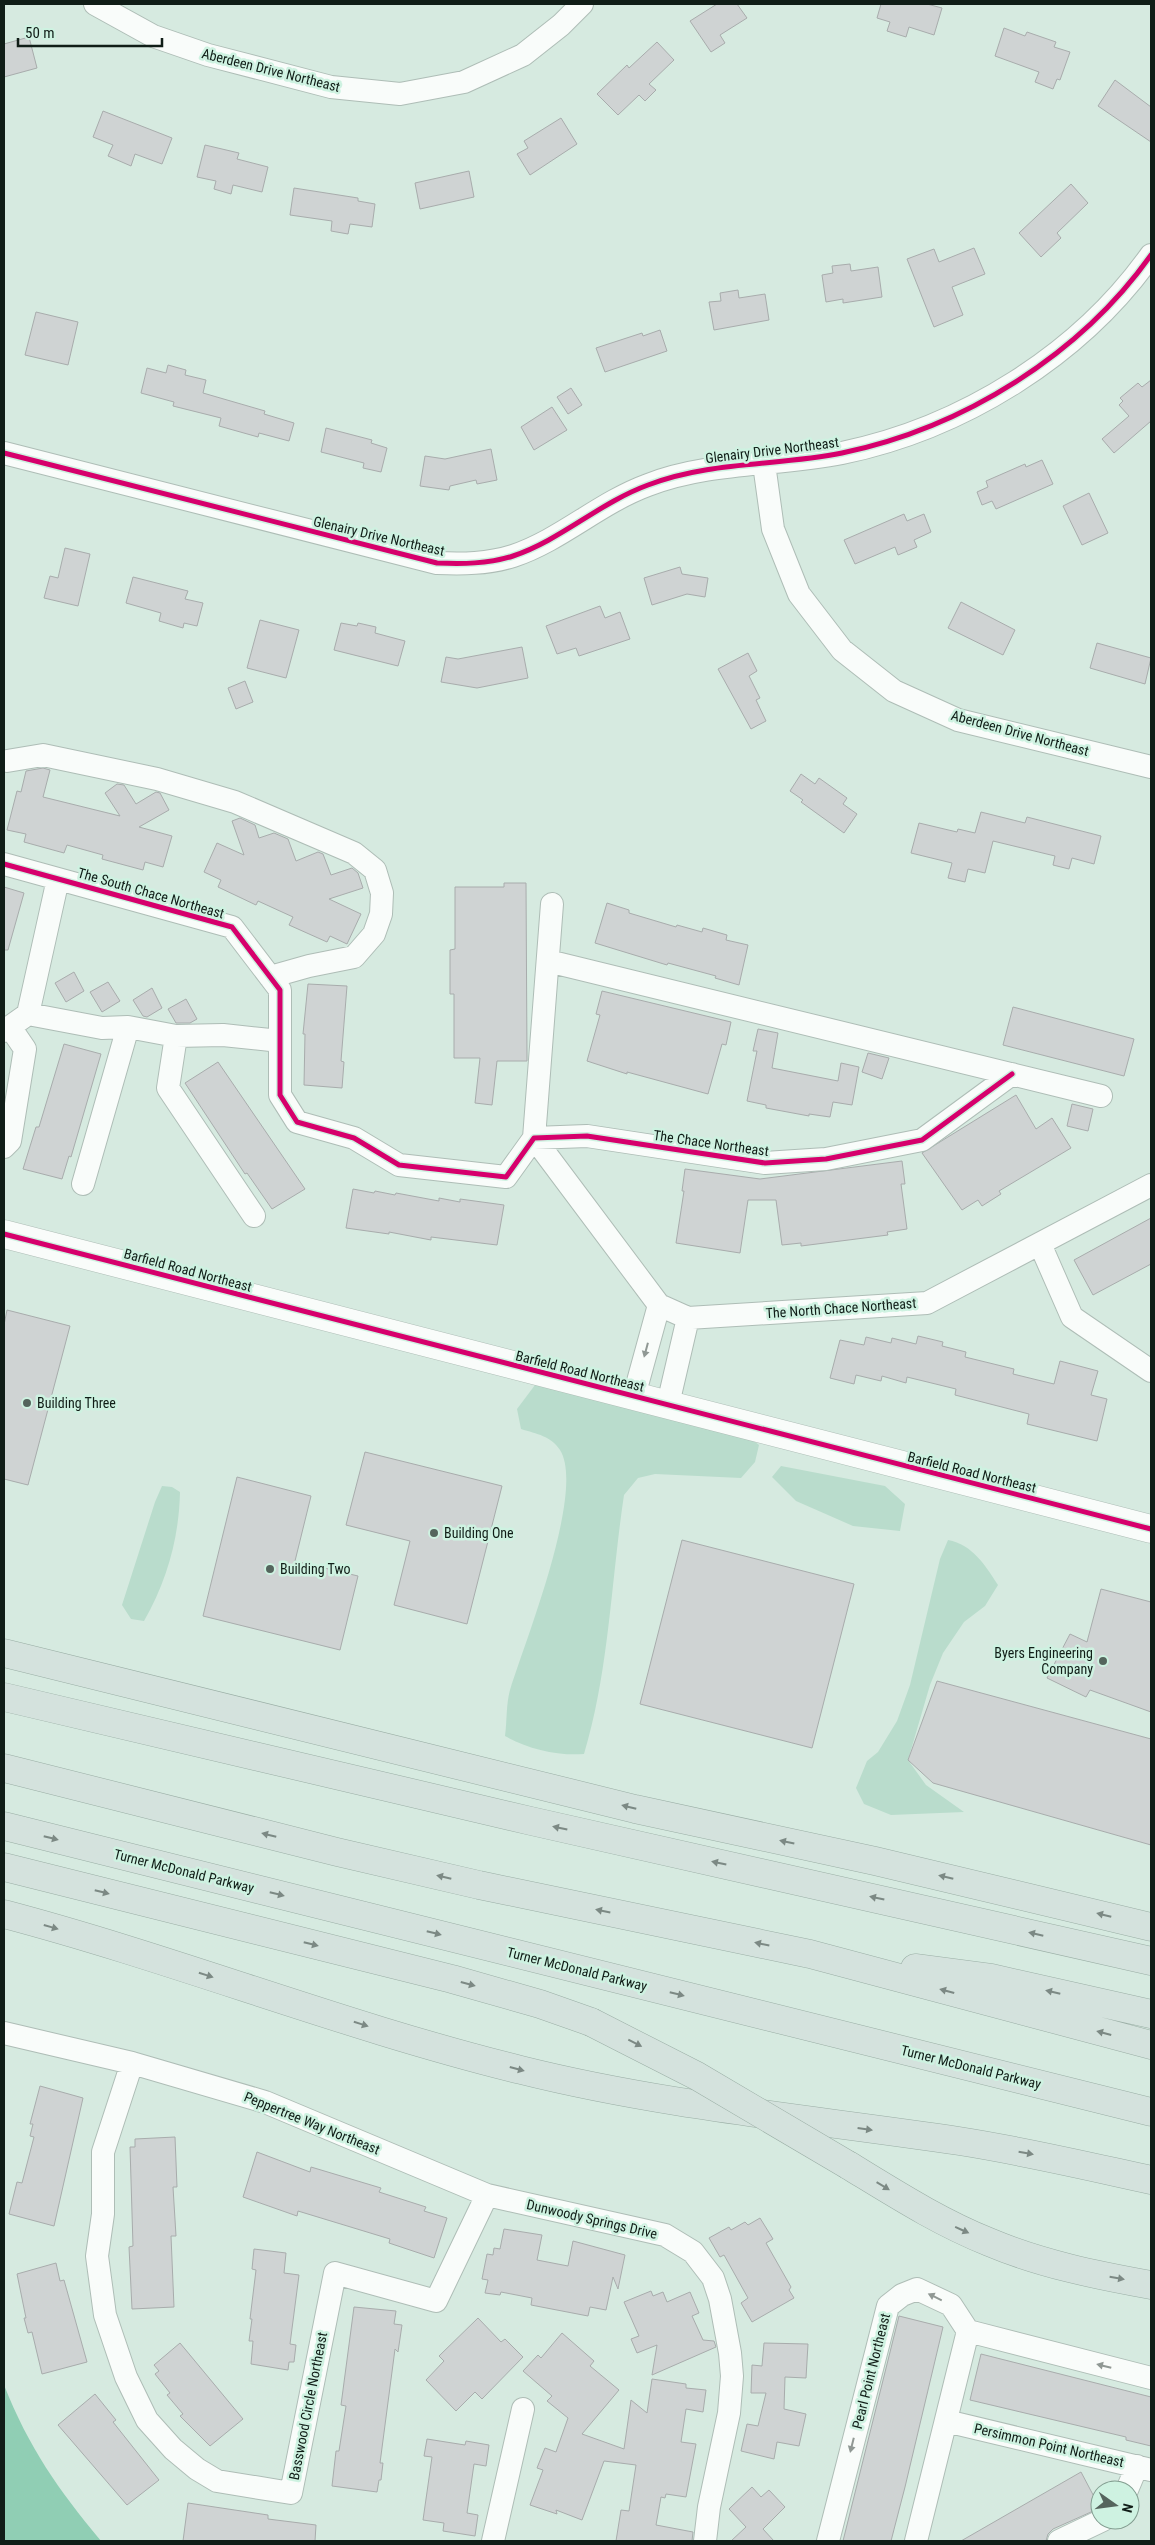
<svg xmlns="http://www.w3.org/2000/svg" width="1155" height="2545" font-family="'Roboto Condensed',sans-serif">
  <rect width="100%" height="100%" fill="#d6eae0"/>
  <path fill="#b9dccc" d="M538 1381 745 1434 759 1445 755 1462 741 1478 655 1474 638 1478 624 1495C611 1581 609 1671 584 1754 558 1756 528 1749 505 1736 507 1721 506 1704 510 1690 524 1644 586 1491 560 1450 551 1436 537 1434 521 1429L517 1409Z
    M781 1466 885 1486 905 1504 900 1531 853 1526 796 1501 772 1477Z
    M162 1486 172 1487 180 1492C179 1538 167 1581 144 1621L131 1619 122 1605 155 1502Z
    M948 1540C973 1545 985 1565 998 1585L985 1606 964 1622 943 1653 930 1685 908 1760 926 1785 964 1812 891 1815 864 1804 856 1788 867 1761 878 1752 897 1721 910 1685 940 1559Z"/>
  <path fill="#90ceb4" d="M4 2385C29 2448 58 2489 101 2541H4Z"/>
  <path fill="#cfd3d3" stroke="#a8acac" d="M717 4H737L747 18 720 35 725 43 711 52 690 21Z
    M881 4H927L942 8 934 35 909 27 906 37 887 31 890 22 877 18Z
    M1004 28 1025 36 1027 32 1056 42 1054 47 1070 52 1060 80 1057 79 1053 89 1035 82 1039 72 995 56Z
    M29 37 37 68 4 77V44Z
    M657 42 674 60 649 84 656 90 645 101 639 95 618 115 597 94 627 65 629 68Z
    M1115 80 1151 107V142L1098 106Z
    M103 111 172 138 162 164 135 154 131 166 108 156 113 145 93 137Z
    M561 118 577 144 530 175 517 154 528 148 524 141Z
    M205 145 239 153 237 159 268 167 262 192 233 185 231 194 214 189 216 181 197 177Z
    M469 171 474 197 420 209 415 183Z
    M1071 184 1088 203 1057 233 1061 238 1041 257 1019 233Z
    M294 188 358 198V201L375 204 372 227 350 224 348 234 331 231 332 221 290 215Z
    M974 248 985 274 952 287 963 315 934 327 907 259 934 249 939 262Z
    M850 264 851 271 878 267 882 297 843 303V299L826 302 822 275 833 273 832 266Z
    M738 290 739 298 765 294 769 320 714 330 709 302 721 301 720 293Z
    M36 312 78 322 68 365 25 355Z
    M660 330 667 351 605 372 596 348 642 333 643 336Z
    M168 365 186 370 185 375 206 380 203 393 265 411 264 414 294 423 289 441 259 433 258 437 219 426 221 418 173 406 174 402 141 393 147 368 166 373Z
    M1151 380V421L1114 453 1102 439 1129 416 1119 405 1123 401 1120 398 1138 383 1142 387Z
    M571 388 582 405 568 414 557 397Z
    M552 407 567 430 534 450 521 427Z
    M326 428 372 440 371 443 387 448 381 472 363 468 364 463 321 452Z
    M491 449 497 480 477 484 476 480 450 486 449 490 420 486 425 456 445 459Z
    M1042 460 1053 484 996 509 992 501 982 505 977 492 988 487 986 481 1025 464 1026 467Z
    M1089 493 1108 533 1082 545 1063 506Z
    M904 514 907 521 924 514 931 532 914 540 917 547 898 555 895 547 855 564 844 540Z
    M65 548 90 554 78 606 44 598 50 576 58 578Z
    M680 567 682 574 708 578 705 597 687 594 652 605 644 578Z
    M133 577 188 591 185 599 203 603 197 626 184 623 183 628 159 621 161 613 126 603Z
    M961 602 1015 630 1003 655 948 628Z
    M600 606 605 618 620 612 630 639 579 656 576 648 557 654 546 626Z
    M260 620 299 630 286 678 247 668Z
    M341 623 357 626 358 623 376 627 375 633 405 641 398 666 334 650Z
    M1097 643 1151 658 1145 684 1090 668Z
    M522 647 528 678 477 688 441 682 446 657 458 659Z
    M748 653 757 671 749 676 760 698 756 700 766 721 751 729 718 669Z
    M245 681 253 702 236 709 228 688Z
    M43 768 50 770 43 797 120 816 105 793 117 784 124 785 136 804 156 792 160 793 169 810 139 827 172 836 163 867 145 862 143 870 102 859 103 855 67 845 64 853 24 842 26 834 7 830 17 791 21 792 26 771Z
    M801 774 815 784 819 778 847 798 843 804 857 814 844 833 801 802 803 800 790 791Z
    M981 812 1025 823 1027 817 1101 836 1094 864 1072 858 1069 869 1053 865 1055 856 993 841 985 873 968 869 965 882 948 878 952 863 911 853 919 823 957 832 958 829 975 833Z
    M240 818 255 825 259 838 274 833 288 839 296 861 318 852 323 854 331 875 352 868 358 873 363 888 329 899 361 914 347 944 330 936 327 942 289 925 293 917 258 901 256 905 218 887 221 880 204 872 217 843 244 855 232 821Z
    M504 883H526L527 1058V1061H497L492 1105 475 1103 480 1058H454V994H450V950L455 949V887H504Z
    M4 887 24 893 8 950H4Z
    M607 903 629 910V913L676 927 677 925 702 932 703 928 727 935 726 940 748 945 739 985 715 978 716 976 668 963 667 965 595 943Z
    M74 972 84 991 66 1002 55 983Z
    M108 982 120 1001 102 1012 90 992Z
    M308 984 347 986 341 1061 344 1062 342 1088 304 1085 305 1034H303Z
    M152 988 162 1008 147 1017 143 1016 133 1000Z
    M602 991 731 1022 726 1045 722 1044 708 1094 627 1072V1074L587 1061 600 1015 596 1014Z
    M186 999 197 1019 190 1023H176L168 1009Z
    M1013 1007 1134 1039 1124 1076 1003 1045Z
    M758 1029 778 1033 772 1068 838 1081 841 1063 859 1067 852 1105 833 1102 830 1117 809 1114V1116L766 1108V1105L747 1101 757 1051H753Z
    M64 1044 101 1054 71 1157 69 1156 62 1179 23 1169 36 1127H39Z
    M868 1053 889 1058 882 1079 862 1072Z
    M218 1062 305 1189 272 1209 247 1173 245 1174 185 1083Z
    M1016 1095 1036 1129 1052 1118 1071 1148 999 1191 1001 1194 982 1206 978 1200 962 1210 922 1153Z
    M1072 1104 1093 1109 1088 1131 1067 1126Z
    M902 1161 905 1184H901L907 1229 887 1232 888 1235 801 1246V1243L782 1245 776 1200H748L740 1253 676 1243 684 1191H682L685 1169 760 1179Z
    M353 1189 374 1193 375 1191 395 1195 396 1193 439 1201V1198L460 1202V1199L504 1205 497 1245 431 1237V1240L389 1232V1234L346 1228Z
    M1151 1218V1264L1093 1295 1074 1260Z
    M7 1310 70 1326 28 1485 4 1479V1325Z
    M918 1336 943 1342 942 1346 966 1352 965 1357 1014 1369 1013 1374 1054 1384 1060 1361 1098 1371 1091 1395 1107 1399 1097 1441 1027 1424 1029 1414 955 1395 956 1389 907 1377 906 1383 882 1376 881 1381 856 1375 854 1384 830 1378 840 1340 864 1345 866 1337 891 1343 892 1338 916 1344Z
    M365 1452 502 1486 467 1624 394 1605 410 1541 346 1525Z
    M237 1477 311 1496 295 1561 358 1576 340 1650 203 1616Z
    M682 1540 854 1584 812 1748 640 1704Z
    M1101 1589 1151 1602V1712L1090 1690 1086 1697 1047 1678 1070 1634 1087 1642Z
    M937 1681 1151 1739V1845L933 1783 908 1760Z
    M40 2086 83 2098 54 2226 9 2214 17 2182 22 2183 34 2137 30 2136 33 2124H30Z
    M175 2137 177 2187H173L176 2236H171L174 2307 132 2309 129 2247 133 2246 130 2147H135V2139Z
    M257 2152 310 2172 311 2167 381 2188 379 2192 426 2207 424 2211 447 2218 434 2258 389 2243 390 2239 298 2211 297 2216 243 2197Z
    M760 2218 773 2239 766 2243 791 2287 789 2290 794 2298 752 2322 741 2303 748 2298 724 2255 720 2257 709 2238 729 2227 731 2230 745 2222 748 2225Z
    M504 2229 542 2235 537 2260 568 2266 573 2241 625 2255 618 2289 613 2277 606 2310 590 2307 588 2316 531 2305 532 2298 501 2292 500 2295 485 2293 488 2280 482 2279 487 2254 493 2255 494 2248 500 2249Z
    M254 2249 286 2253 284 2273 299 2275 290 2344 296 2345 294 2362H289L288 2370 251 2364 253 2341H249L252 2319H250L256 2270 252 2269Z
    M56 2263 60 2281 64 2280 87 2362 42 2374 32 2332 28 2333 24 2318H26L17 2274Z
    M651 2291 653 2296 663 2292 667 2302 690 2292 699 2313 692 2316 703 2340 714 2341 716 2347 652 2375 657 2345 637 2353 631 2339 639 2336 624 2302Z
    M354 2307 396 2311 394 2324 402 2325 398 2352 395 2349 380 2463H383L381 2480H379L377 2492 332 2486 336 2451H339L346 2406 341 2405Z
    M899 2316 943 2327 905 2487 891 2541H843Z
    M478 2318 501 2342 505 2339 523 2357 482 2399 475 2392 456 2411 426 2380 444 2361 439 2356Z
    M562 2333 594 2361 590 2366 619 2390 582 2434 624 2449 631 2400 647 2413 652 2379 686 2384V2388L706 2390 703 2412 686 2409 681 2442 696 2444 686 2497 666 2494 665 2498 661 2497 656 2525 693 2532 692 2541H616L621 2510 629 2511 636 2465 604 2461 582 2520 556 2510 557 2514 530 2505 543 2470 537 2468 545 2448 556 2452 568 2418 547 2401 552 2396 523 2371 538 2355 541 2358Z
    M180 2343 243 2419 210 2446 180 2416 183 2414 167 2395 170 2393 155 2374 159 2371 154 2365Z
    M764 2343 808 2344 806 2378 785 2377 784 2409 806 2414 799 2446 777 2442 774 2459 741 2451 747 2424 758 2426 766 2393H751L752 2365 762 2366Z
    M981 2354 1151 2397V2446L1126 2440V2437L970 2400Z
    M95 2394 116 2420 113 2422 159 2480 127 2505 58 2425Z
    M427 2439 465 2445 466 2441 489 2445 486 2466 474 2464 467 2513 478 2515 475 2536 443 2531 444 2523 423 2520 432 2457 424 2456Z
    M1081 2472 1100 2508 1053 2529 1048 2534 1046 2541H961Z
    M752 2487 761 2497 769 2490 785 2507 763 2529 774 2541H731L746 2527 729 2509Z
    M188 2503 268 2515V2519L316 2525 315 2541H183Z"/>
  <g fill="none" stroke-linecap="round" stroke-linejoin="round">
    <g stroke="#aebdb6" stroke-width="24">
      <path id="minor" d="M95 4 153 36 208 55 331 87 400 94 464 82 523 55 561 25 582 4
        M4 453 437 563C462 564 488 564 513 556 561 540 599 503 648 485 710 461 778 466 842 453 963 428 1080 355 1151 255
        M764 464 773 529 799 594 842 650 894 691 958 720 1151 767
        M7 761 43 755 157 779 235 802 354 853 375 870 382 893 381 914 374 934 354 957 309 966 270 977
        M4 864 232 927 280 990V1095L297 1122 354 1138 399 1165 506 1177 534 1138 587 1136 765 1163 826 1159 922 1140 1012 1074
        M552 904 534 1138 659 1305 688 1318 927 1303 1151 1185
        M548 961 1101 1096
        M28 1014 58 879
        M4 1031 28 1014 102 1028 128 1027 176 1036 223 1035 280 1041
        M176 1036 168 1088 254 1216
        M4 1147 10 1141 25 1049 10 1027
        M83 1184 128 1027
        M1040 1244 1072 1317 1151 1371
        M634 1396 659 1305
        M668 1404 688 1318
        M4 2033 132 2063 265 2102 487 2195 665 2235 693 2252 713 2278 720 2299 730 2353 732 2376 729 2413 709 2507 705 2541
        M132 2063 103 2152V2214L97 2256 105 2315 126 2377 147 2420 173 2449 197 2469 217 2481 291 2493 335 2273 436 2301 487 2195
        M968 2331 1151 2378
        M946 2421 1151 2470
        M1127 2490 1137 2466
        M493 2541 523 2409
        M828 2541 888 2306 902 2295 917 2289 951 2305 968 2331 916 2541
        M1059 2541 1103 2520"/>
    </g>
    <g stroke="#aebdb6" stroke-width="29">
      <path id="tertiary" d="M4 1234 1151 1529"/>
    </g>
    <g stroke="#9aaea5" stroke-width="29">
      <path id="motorway" d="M4 1653 635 1809 875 1861 1151 1927
        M4 1697 531 1821 1151 1961
        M4 1768 337 1852 479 1885 810 1954 1151 2045
        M4 1826 1151 2112
        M4 1867 452 1979 540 2004 591 2022
        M4 1914C178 1960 346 2027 521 2070 665 2106 812 2119 959 2141 1024 2151 1087 2166 1151 2180
        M915 1968 991 1978 1151 2014
        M848 2165C894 2193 939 2222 989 2242 1041 2264 1096 2275 1151 2285"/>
    </g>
    <use href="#minor" stroke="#f9fcfa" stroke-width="22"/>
    <use href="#tertiary" stroke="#f9fcfa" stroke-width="28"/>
    <use href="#motorway" stroke="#d4e2dd" stroke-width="28"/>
    <g stroke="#9aaea5" stroke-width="29" stroke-linecap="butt">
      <path id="motorway-bridge" d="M591 2022 697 2076 848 2165"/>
    </g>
    <use href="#motorway-bridge" stroke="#d4e2dd" stroke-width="28"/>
    <g stroke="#cef2e1" stroke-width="8">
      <path id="cycleway" d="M4 453 437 563C462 564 488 564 513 556 561 540 599 503 648 485 710 461 778 466 842 453 963 428 1080 355 1151 255
        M4 864 232 927 280 990V1095L297 1122 354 1138 399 1165 506 1177 534 1138 587 1136 765 1163 826 1159 922 1140 1012 1074
        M4 1234 1151 1529"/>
    </g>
    <use href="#cycleway" stroke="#d6006c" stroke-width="5"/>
  </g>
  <defs><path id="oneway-solid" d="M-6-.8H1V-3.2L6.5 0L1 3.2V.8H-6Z" transform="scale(1.25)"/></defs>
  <g fill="#909894">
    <use href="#oneway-solid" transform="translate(646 1350) rotate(105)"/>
    <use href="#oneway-solid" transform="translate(935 2297) rotate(-154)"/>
    <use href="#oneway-solid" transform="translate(1104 2366) rotate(-166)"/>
    <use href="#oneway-solid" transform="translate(852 2445) rotate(104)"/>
  </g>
  <g fill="#7c8984">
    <use href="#oneway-solid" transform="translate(629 1807) rotate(-166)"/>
    <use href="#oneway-solid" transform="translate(560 1828) rotate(-168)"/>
    <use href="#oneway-solid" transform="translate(269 1835) rotate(-166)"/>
    <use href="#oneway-solid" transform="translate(51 1838) rotate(14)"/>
    <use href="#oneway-solid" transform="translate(787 1842) rotate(-168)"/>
    <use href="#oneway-solid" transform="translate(719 1863) rotate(-168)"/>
    <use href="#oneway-solid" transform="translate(444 1877) rotate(-167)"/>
    <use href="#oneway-solid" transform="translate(946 1877) rotate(-167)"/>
    <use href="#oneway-solid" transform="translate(102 1892) rotate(14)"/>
    <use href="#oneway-solid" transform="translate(277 1894) rotate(14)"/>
    <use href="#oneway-solid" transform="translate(877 1898) rotate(-168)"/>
    <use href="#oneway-solid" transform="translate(603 1911) rotate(-168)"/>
    <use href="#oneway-solid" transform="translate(1104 1915) rotate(-166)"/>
    <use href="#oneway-solid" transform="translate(51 1927) rotate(16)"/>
    <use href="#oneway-solid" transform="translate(434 1933) rotate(14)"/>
    <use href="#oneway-solid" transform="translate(1036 1934) rotate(-167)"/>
    <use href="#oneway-solid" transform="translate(311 1944) rotate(14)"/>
    <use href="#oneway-solid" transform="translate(762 1944) rotate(-168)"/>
    <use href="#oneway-solid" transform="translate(206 1975) rotate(18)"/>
    <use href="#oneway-solid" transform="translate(468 1984) rotate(15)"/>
    <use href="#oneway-solid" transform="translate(947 1991) rotate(-165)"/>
    <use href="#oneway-solid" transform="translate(1053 1992) rotate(-167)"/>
    <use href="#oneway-solid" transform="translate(677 1994) rotate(14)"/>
    <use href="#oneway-solid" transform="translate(361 2024) rotate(17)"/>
    <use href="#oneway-solid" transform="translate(1104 2033) rotate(-165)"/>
    <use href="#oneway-solid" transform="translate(635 2043) rotate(27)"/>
    <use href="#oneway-solid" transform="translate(517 2069) rotate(15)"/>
    <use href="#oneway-solid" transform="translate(865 2129) rotate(8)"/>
    <use href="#oneway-solid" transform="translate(1026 2153) rotate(10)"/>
    <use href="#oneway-solid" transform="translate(883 2186) rotate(31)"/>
    <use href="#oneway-solid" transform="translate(962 2230) rotate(24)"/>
    <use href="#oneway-solid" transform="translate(1117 2278) rotate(10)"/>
  </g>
  <g fill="#55655d" stroke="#cef2e1" stroke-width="2">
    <circle cx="27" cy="1403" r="5"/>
    <circle cx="434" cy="1533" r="5"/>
    <circle cx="270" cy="1569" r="5"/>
    <circle cx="1103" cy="1661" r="5"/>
  </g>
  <g text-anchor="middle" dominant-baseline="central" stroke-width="5" stroke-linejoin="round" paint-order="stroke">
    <g font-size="14" fill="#101d17" stroke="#cef2e1">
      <text transform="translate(271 70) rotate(14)">Aberdeen Drive Northeast</text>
      <text transform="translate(772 450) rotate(-7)">Glenairy Drive Northeast</text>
      <text transform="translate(379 536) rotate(13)">Glenairy Drive Northeast</text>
      <text transform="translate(1020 733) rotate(15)">Aberdeen Drive Northeast</text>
      <text transform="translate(151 893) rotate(16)">The South Chace Northeast</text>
      <text transform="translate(711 1143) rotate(8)">The Chace Northeast</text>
      <text transform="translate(188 1270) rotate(15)">Barfield Road Northeast</text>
      <text transform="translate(841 1308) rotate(-4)">The North Chace Northeast</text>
      <text transform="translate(580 1371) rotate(14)">Barfield Road Northeast</text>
      <text transform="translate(972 1472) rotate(14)">Barfield Road Northeast</text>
      <text transform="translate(184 1871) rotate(14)">Turner McDonald Parkway</text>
      <text transform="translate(577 1969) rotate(14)">Turner McDonald Parkway</text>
      <text transform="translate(971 2067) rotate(14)">Turner McDonald Parkway</text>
      <text transform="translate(312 2123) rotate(22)">Peppertree Way Northeast</text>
      <text transform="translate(592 2219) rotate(13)">Dunwoody Springs Drive</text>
      <text transform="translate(871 2371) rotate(-76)">Pearl Point Northeast</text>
      <text transform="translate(308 2406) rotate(-79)">Basswood Circle Northeast</text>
      <text transform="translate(1049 2445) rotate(13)">Persimmon Point Northeast</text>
    </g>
    <g font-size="14" fill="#101d17" stroke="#cef2e1" text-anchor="start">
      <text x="37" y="1403">Building Three</text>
      <text x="444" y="1533">Building One</text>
      <text x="280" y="1569">Building Two</text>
      <text x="1093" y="1653" text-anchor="end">Byers Engineering<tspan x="1093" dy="16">Company</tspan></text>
    </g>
  </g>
  <rect width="1155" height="2545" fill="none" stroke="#101d17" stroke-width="10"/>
  <g transform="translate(1115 2505) rotate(104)"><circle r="24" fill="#cef2e1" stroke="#829d90"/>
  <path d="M0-4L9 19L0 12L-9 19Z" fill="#55655d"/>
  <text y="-8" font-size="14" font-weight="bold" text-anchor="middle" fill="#101d17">N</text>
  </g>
  <path d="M18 38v8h144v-8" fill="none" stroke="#101d17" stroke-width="2.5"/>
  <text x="25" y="38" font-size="15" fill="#101d17" stroke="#cef2e1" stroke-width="4" paint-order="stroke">50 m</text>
</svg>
